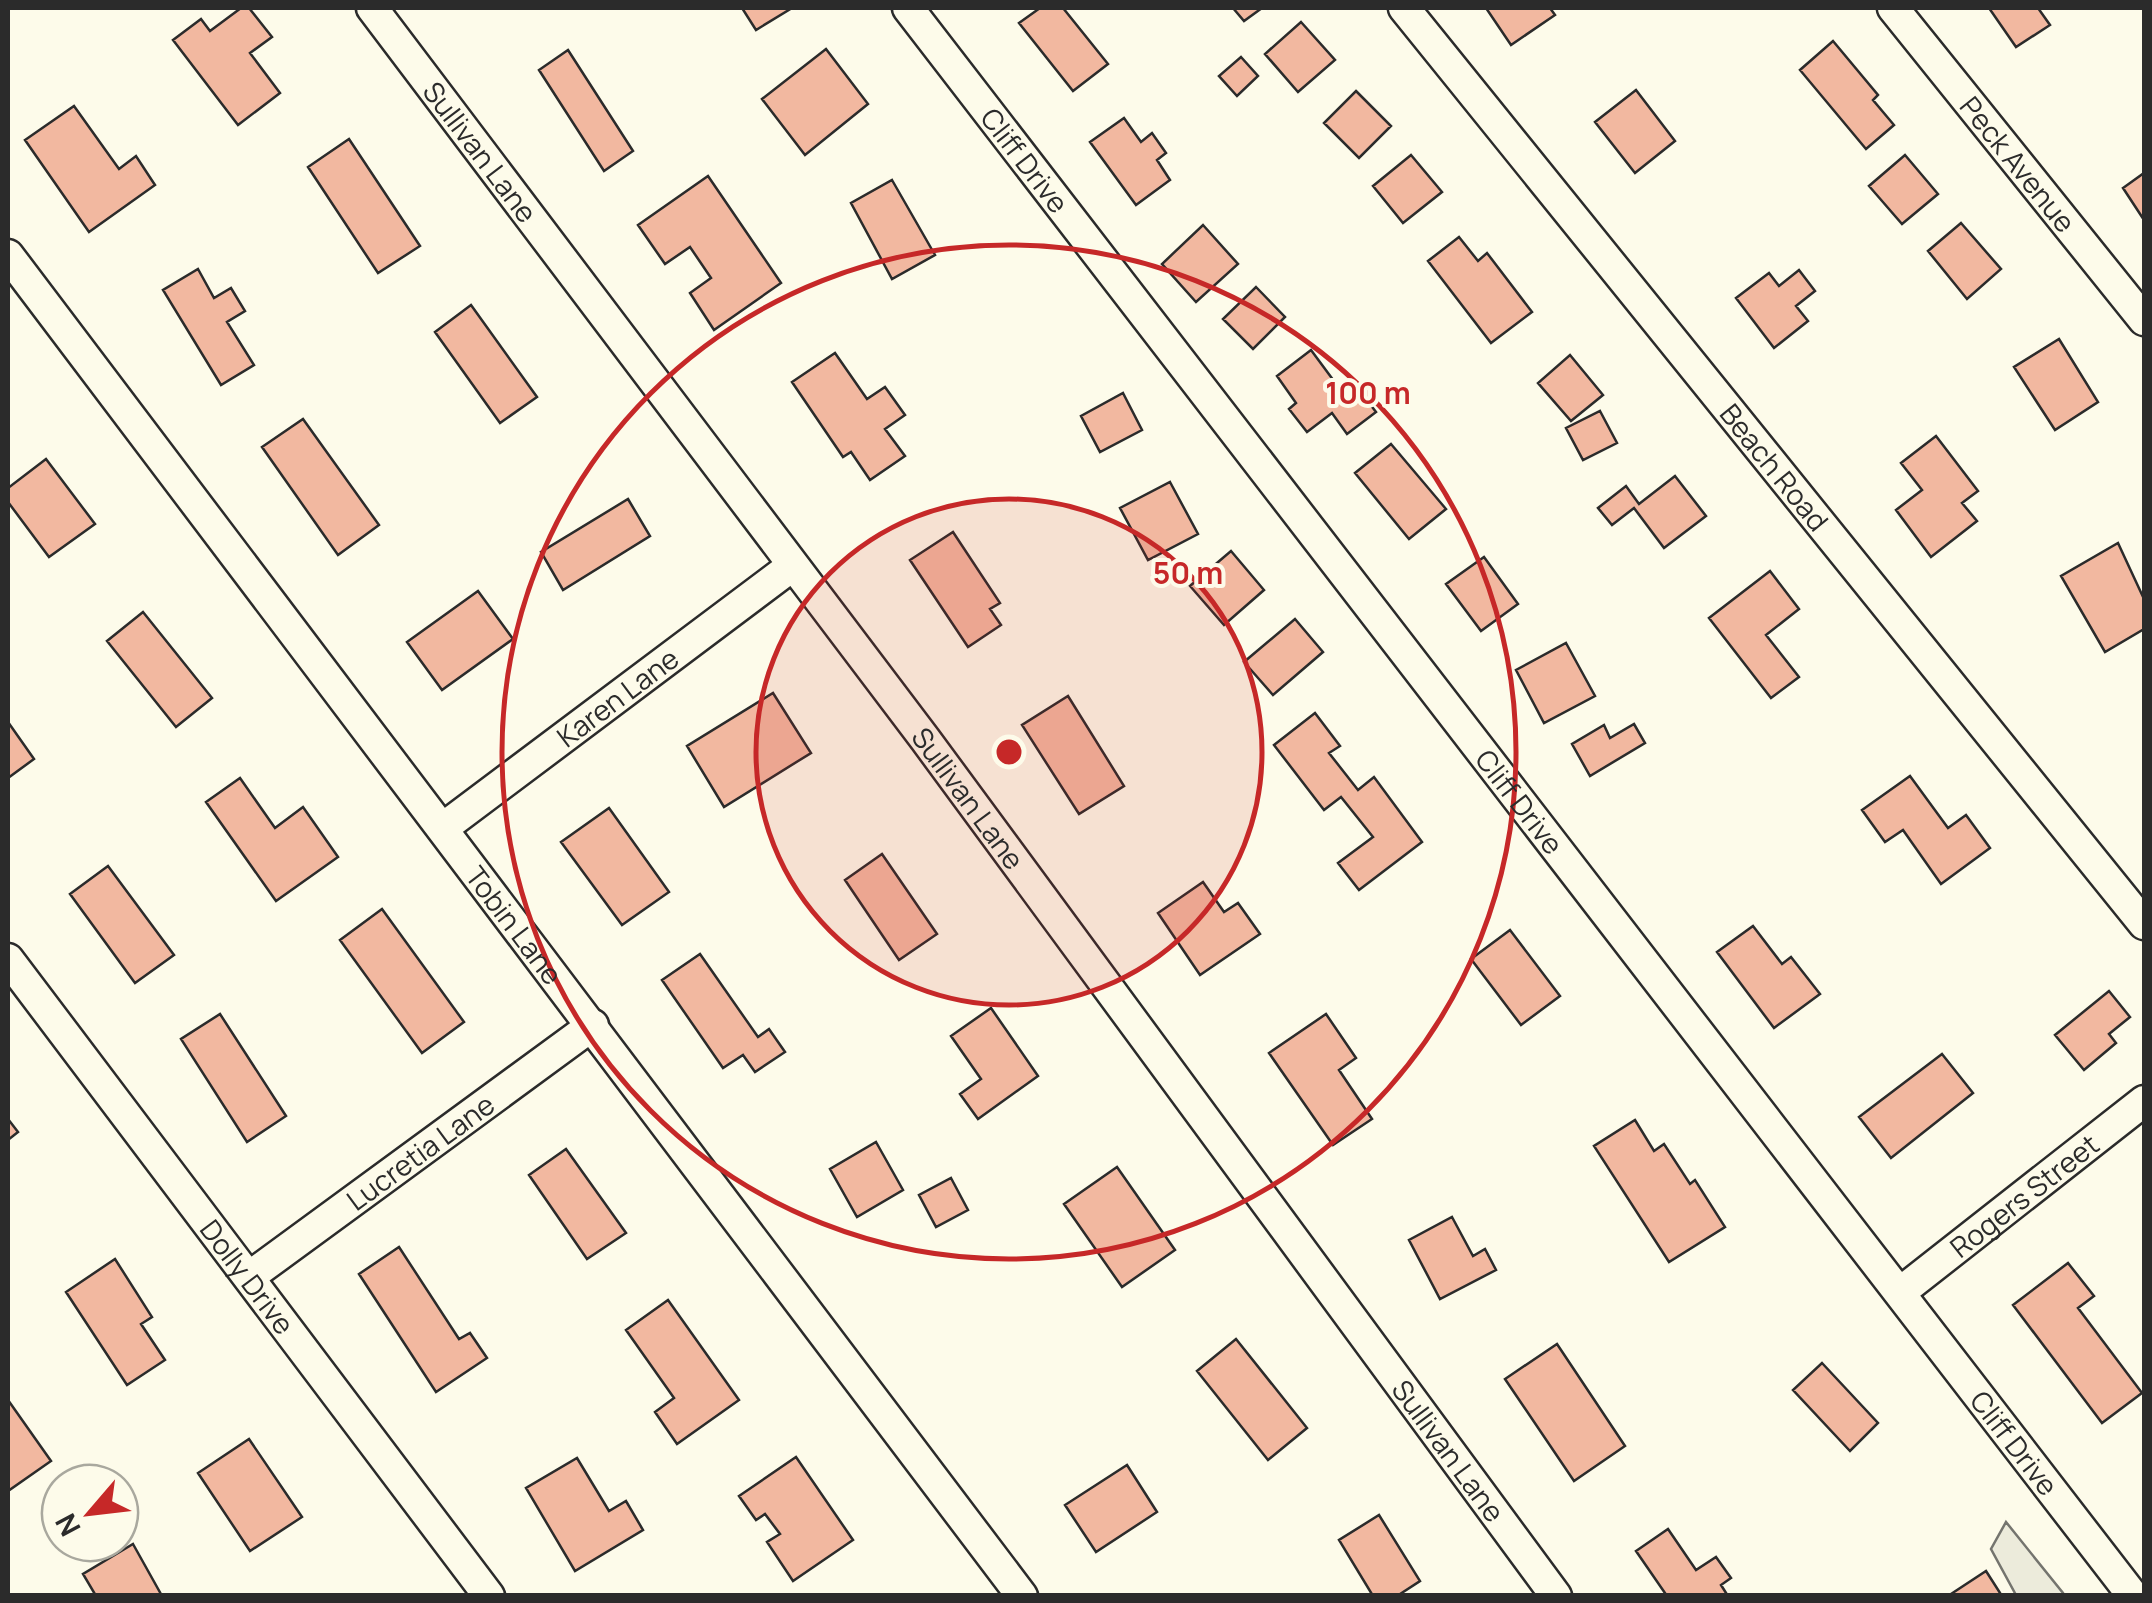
<svg xmlns="http://www.w3.org/2000/svg" width="2152" height="1603" font-family="Manrope,sans-serif">
  <rect width="100%" height="100%" fill="#fdfbea"/>
  <path fill="#ecebdb" stroke="#74746e" stroke-width="2.5" d="M2006 1522 2063 1593 2064 1595H2016L1991 1549Z"/>
  <path fill="#f2b8a0" stroke="#2b2b2b" stroke-width="2.5" d="M241 8H249L272 37 250 53 280 93 238 125 173 40 201 19 210 31Z
    M742 8H792L756 30Z
    M1040 8H1063L1108 64 1073 91 1019 23Z
    M1233 8H1262L1244 21Z
    M1486 8H1550L1555 15 1511 45Z
    M1989 8H2038L2050 25 2016 47Z
    M1301 22 1335 60 1298 92 1265 54Z
    M1833 41 1878 95 1873 100 1894 125 1866 149 1800 70Z
    M826 49 868 104 805 155 762 99Z
    M568 50 633 151 604 171 539 70Z
    M1241 57 1258 76 1237 96 1219 76Z
    M1636 90 1675 141 1635 173 1595 122Z
    M1356 91 1391 126 1359 158 1324 123Z
    M74 106 119 169 136 156 155 185 89 232 25 140Z
    M1124 118 1141 142 1152 133 1166 153 1157 160 1170 180 1136 205 1090 142Z
    M349 139 420 246 378 273 308 167Z
    M1411 155 1442 192 1403 223 1373 186Z
    M1905 155 1938 194 1902 224 1869 186Z
    M2144 173V220L2123 188Z
    M708 176 781 283 714 330 690 293 711 278 690 247 665 264 638 225Z
    M892 180 935 255 892 279 851 203Z
    M1961 223 2001 269 1967 299 1928 251Z
    M1203 225 1238 264 1196 302 1162 264Z
    M1459 237 1478 261 1487 253 1532 312 1491 343 1428 261Z
    M198 269 214 298 231 288 245 311 227 322 254 365 221 385 163 290Z
    M1799 270 1815 291 1796 306 1808 321 1774 348 1736 298 1769 273 1779 286Z
    M1256 287 1285 317 1253 349 1223 319Z
    M471 305 537 397 500 423 435 332Z
    M2059 339 2098 402 2055 430 2014 367Z
    M1311 350 1348 400 1360 391 1376 412 1347 434 1332 413 1307 432 1289 409 1296 403 1277 376Z
    M835 353 867 399 885 387 905 415 885 429 905 456 870 480 851 452 843 457 792 382Z
    M1570 355 1603 395 1571 421 1538 383Z
    M1123 393 1142 430 1100 452 1081 416Z
    M1600 411 1617 443 1583 460 1566 428Z
    M303 419 379 525 338 555 262 447Z
    M1936 436 1978 491 1962 503 1977 521 1931 557 1896 510 1922 490 1901 463Z
    M1391 444 1446 509 1409 539 1355 473Z
    M46 459 95 524 49 557 8 502V488Z
    M1675 476 1706 516 1664 548 1634 508 1612 525 1598 508 1626 486 1639 504Z
    M1170 482 1198 534 1148 560 1120 508Z
    M628 499 650 536 563 590 541 552Z
    M953 532 1000 603 990 609 1001 625 968 647 910 560Z
    M2118 543 2144 599V629L2105 652 2061 576Z
    M1231 551 1264 590 1224 625 1190 586Z
    M1484 557 1518 604 1481 631 1446 584Z
    M1770 571 1799 609 1766 635 1799 677 1771 698 1709 618Z
    M478 591 513 639 442 690 407 642Z
    M143 612 212 698 176 727 107 641Z
    M1295 619 1323 652 1273 695 1244 662Z
    M1566 643 1595 696 1544 723 1516 670Z
    M773 693 811 753 724 807 687 746Z
    M1068 696 1124 786 1079 814 1022 725Z
    M1315 713 1340 746 1329 753 1358 790 1374 777 1422 842 1359 890 1338 863 1373 837 1341 797 1324 810 1274 745Z
    M8 722 34 759 8 778Z
    M1634 724 1645 743 1590 776 1572 744 1604 725 1610 738Z
    M1910 776 1948 828 1966 815 1990 848 1941 884 1903 830 1885 842 1862 810Z
    M240 778 275 828 303 807 338 857 276 901 206 802Z
    M609 808 669 892 622 925 561 842Z
    M882 854 937 934 899 960 845 880Z
    M108 866 174 955 135 983 70 894Z
    M1203 882 1224 912 1238 903 1260 934 1200 975 1158 913Z
    M382 909 464 1022 422 1053 340 940Z
    M1753 926 1782 964 1791 957 1820 994 1774 1028 1717 952Z
    M1510 930 1560 996 1521 1025 1471 959Z
    M700 954 758 1037 769 1029 785 1052 755 1072 743 1055 723 1068 662 980Z
    M2109 991 2130 1017 2109 1034 2116 1043 2084 1070 2055 1035Z
    M991 1008 1038 1076 978 1119 960 1094 981 1079 951 1036Z
    M220 1014 286 1116 247 1142 181 1039Z
    M1326 1014 1356 1058 1339 1070 1372 1119 1333 1145 1269 1053Z
    M1942 1054 1973 1093 1891 1158 1859 1117Z
    M8 1119 18 1132 8 1140Z
    M1635 1120 1654 1151 1664 1144 1690 1184 1695 1180 1725 1227 1669 1262 1594 1146Z
    M876 1142 903 1190 857 1217 830 1169Z
    M566 1149 626 1233 587 1259 529 1175Z
    M1117 1167 1175 1250 1122 1287 1064 1204Z
    M951 1178 968 1210 936 1227 919 1195Z
    M1452 1217 1473 1256 1485 1249 1496 1270 1440 1299 1409 1240Z
    M399 1247 459 1339 470 1333 487 1358 436 1392 359 1274Z
    M115 1259 152 1317 141 1324 165 1360 127 1385 66 1292Z
    M2068 1263 2094 1296 2078 1308 2142 1393 2102 1423 2013 1305Z
    M668 1300 739 1400 677 1444 655 1412 674 1398 626 1330Z
    M1236 1339 1307 1428 1268 1460 1197 1371Z
    M1557 1344 1625 1446 1574 1481 1505 1379Z
    M1822 1363 1878 1423 1850 1451 1793 1390Z
    M8 1400 51 1461 8 1491Z
    M249 1439 302 1517 250 1551 198 1473Z
    M796 1457 853 1540 793 1581 767 1542 780 1534 765 1514 756 1520 739 1496Z
    M577 1458 609 1511 626 1501 643 1530 575 1571 526 1488Z
    M1127 1465 1157 1512 1096 1552 1065 1505Z
    M1379 1515 1420 1581 1397 1596H1373L1339 1540Z
    M1668 1529 1696 1570 1716 1557 1731 1578 1721 1585 1728 1596H1667L1636 1551Z
    M133 1544 162 1596H96L83 1574Z
    M1986 1571 2002 1596H1948Z"/>
  <g fill="none" stroke-linecap="round" stroke-linejoin="round">
    <g stroke="#2b2b2b" stroke-width="35">
      <g id="street">
        <path id="s1" d="M372 8 925 739 1556 1596"/>
        <path id="s2" d="M908 8 2133 1596"/>
        <path id="s3" d="M1404 8 2144 924"/>
        <path id="s4" d="M1893 8 2144 320"/>
        <path id="s5" d="M8 255 1022 1596"/>
        <path id="s6" d="M443 828 792 566"/>
        <path id="s7" d="M8 959 489 1596"/>
        <path id="s8" d="M249 1277 593 1025"/>
        <path id="s9" d="M1902 1291 2144 1101"/>
      </g>
    </g>
    <use href="#street" stroke="#fdfbea" stroke-width="30"/>
  </g>
  <circle cx="1009" cy="752" r="253" fill="#c62828" fill-opacity=".12"/>
  <g fill="none" stroke="#c62828" stroke-width="5">
    <circle cx="1009" cy="752" r="253"/>
    <circle cx="1009" cy="752" r="507"/>
  </g>
  <g text-anchor="middle" dominant-baseline="central" stroke-width="8" stroke-linejoin="round" paint-order="stroke">
    <g font-size="28" fill="#2b2b2b" stroke="#fdfbea">
      <text stroke="none"><textPath href="#s1" startOffset="180">Sullivan Lane</textPath></text>
      <text stroke="none"><textPath href="#s2" startOffset="192">Cliff Drive</textPath></text>
      <text stroke="none"><textPath href="#s4" startOffset="200">Peck Avenue</textPath></text>
      <text stroke="none"><textPath href="#s3" startOffset="590">Beach Road</textPath></text>
      <text stroke="none"><textPath href="#s6" startOffset="218">Karen Lane</textPath></text>
      <text stroke="none"><textPath href="#s1" startOffset="990">Sullivan Lane</textPath></text>
      <text stroke="none"><textPath href="#s2" startOffset="1002">Cliff Drive</textPath></text>
      <text stroke="none"><textPath href="#s5" startOffset="840">Tobin Lane</textPath></text>
      <text stroke="none"><textPath href="#s8" startOffset="212">Lucretia Lane</textPath></text>
      <text stroke="none"><textPath href="#s9" startOffset="155">Rogers Street</textPath></text>
      <text stroke="none"><textPath href="#s7" startOffset="398">Dolly Drive</textPath></text>
      <text stroke="none"><textPath href="#s2" startOffset="1812">Cliff Drive</textPath></text>
      <text stroke="none"><textPath href="#s1" startOffset="1800">Sullivan Lane</textPath></text>
    </g>
  </g>
  <circle cx="1009" cy="752" r="15" fill="#c62828" stroke="#fdfbea" stroke-width="5"/>
  <g font-size="30" text-anchor="middle" font-weight="bold" fill="#c62828" stroke="#fdfbea" stroke-width="8" stroke-linejoin="round" paint-order="stroke">
    <text x="1368" y="404">100 m</text>
    <text x="1188" y="584">50 m</text>
  </g>
  <rect width="2152" height="1603" fill="none" stroke="#2b2b2b" stroke-width="20"/>
  <g transform="translate(90 1513) rotate(242)"><circle r="48" fill="#fdfbea" stroke="#a9a89e" stroke-width="2.5"/>
  <path d="M0-8L18 38L0 25L-18 38Z" fill="#c62828"/>
  <text y="-15" font-size="28" font-weight="bold" text-anchor="middle" fill="#2b2b2b">N</text>
  </g>
</svg>
